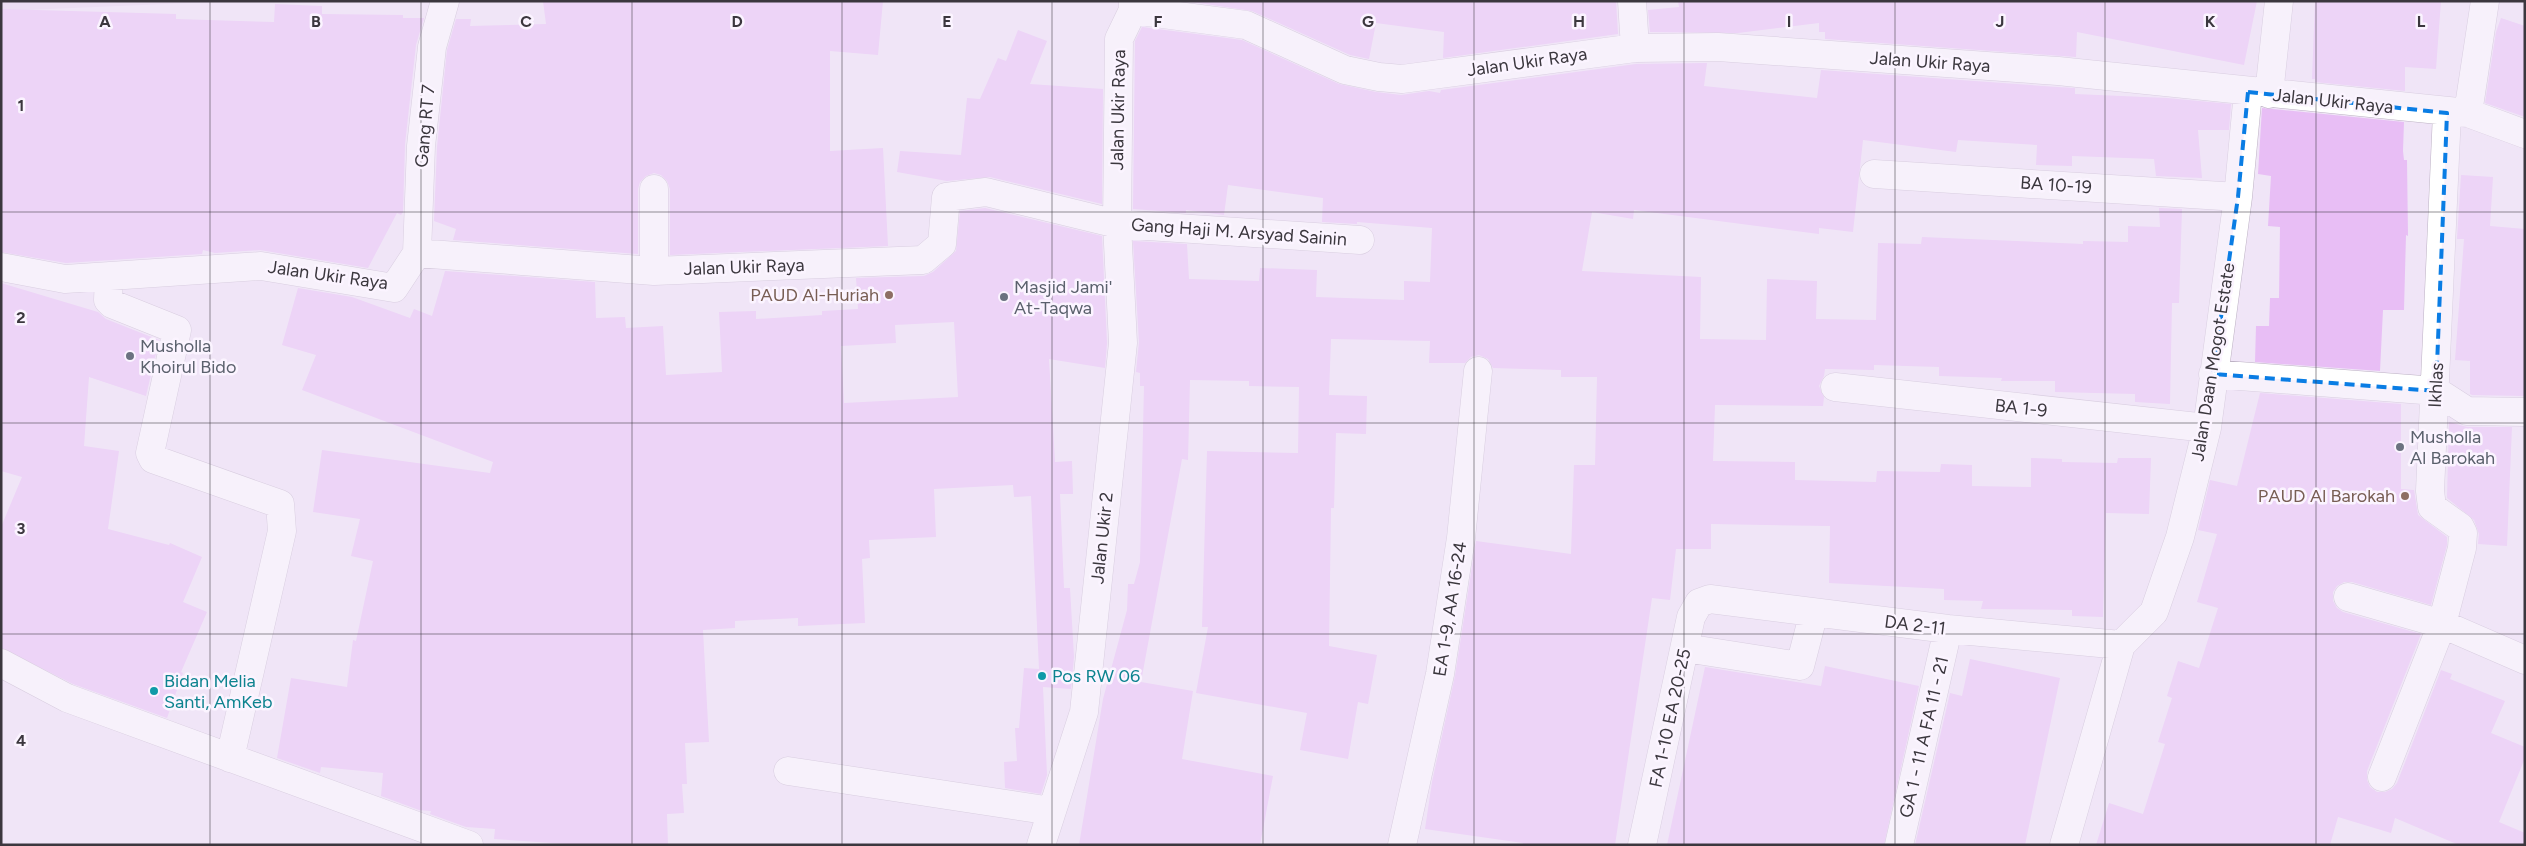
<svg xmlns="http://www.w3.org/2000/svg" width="2526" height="846" font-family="Figtree,sans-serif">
  <rect width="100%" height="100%" fill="#f0e5f7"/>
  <path fill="#e6d6ee" d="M1 1H236L27 10 1 104Z"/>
  <path fill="#e8bef5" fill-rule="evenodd" d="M543 1H883L878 55 830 51V151L883 148 888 246 670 255V189L667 181 661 175 654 173 646 176 640 182 638 189V254L453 240 456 229 434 221 437 147 447 50 456 19H471L470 26 546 24Z
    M1186 1H1616L1618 34 1443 58 1444 32 1376 23 1369 59 1350 55 1252 11Z
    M1678 1H2257L2244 65 2077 32 2076 57 1825 39V32H1819V23L1738 33 1650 32 1648 10 1679 7Z
    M2315 1H2441L2436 69 2405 67V91L2315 82V79H2312Z
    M275 4 322 6V14L403 15V18H424L416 45 405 144 403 212 401 215 397 213 368 268 260 250 215 253 203 250 202 254 66 263 1 252V9L176 14V19L274 22Z
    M2501 18 2525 26V117L2485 103 2496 32Z
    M1142 27 1242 40 1339 84 1376 92 1401 95 1429 91 1440 93 1441 90 1636 64 1707 63 1704 86 1817 98 1821 70 2057 87 2075 88V94L2167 98 2231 104 2229 130H2198L2202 178 2156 176 2154 159 2072 156V166L2036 165 2037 145 1958 140 1956 152 1863 140 1853 232 1819 228V234L1634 210 1633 219 1592 212 1582 271 1701 277 1700 339 1766 340 1767 279 1817 281 1816 319 1876 320 1878 243 1921 244 1922 237 2083 244V241L2128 242V226L2160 227 2159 208 2182 209 2179 303H2172L2170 404 2135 402V394L2055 392V381H2001L2002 378 1939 376V367L1874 365V370L1825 369 1824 376 1819 386 1824 397 1823 406 1715 405 1713 461 1795 462V480L1876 482 1877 471 1940 472 1941 464 1972 465V486L2031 487V458L2062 459V462L2117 463 2118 458H2151L2149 514 2106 513 2103 617 2072 616V610L1981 609 1983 601 1944 600V589L1829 583 1830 526 1711 524V549H1676L1670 600 1652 598 1615 845H1522L1523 843 1425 829 1432 782 1455 676 1476 541 1571 554 1574 465H1595L1597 377H1561V370L1493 368 1488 359 1479 355 1471 357 1465 363H1429L1430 341 1331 339 1329 395 1367 396 1366 434 1336 433 1334 508H1331L1329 646 1377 655 1368 704 1358 702 1348 759 1300 750 1307 713 1196 693 1208 627H1202L1207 451 1298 453 1299 387 1249 386V381L1190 380 1188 460 1182 459 1141 682 1193 691 1182 759 1273 776 1260 845H1079L1103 699 1127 610 1128 584H1134L1140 562 1144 386H1140V373L1136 372 1139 342 1133 241 1187 244 1189 279 1259 281 1260 268 1317 270 1316 297 1404 300V281L1430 282 1432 228 1357 222V224L1322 222 1323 198 1228 185 1224 215 1186 210V213L1133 209 1135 41Z
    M1018 30 1047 41 1030 84 1103 89 1102 204 990 177 947 181 897 172 900 151 961 155 967 98 980 99 998 58 1006 61Z
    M2262 108 2404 122 2403 151 2404 160H2407L2408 236 2406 235 2404 310H2383L2380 371 2255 362 2256 326H2269L2270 298H2279L2280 227 2268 226 2271 176 2258 174Z
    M2461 175 2493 177 2490 226 2525 229V396L2472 395 2470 394V361L2455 360 2464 239H2457Z
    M985 208 1102 236 1107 343 1105 368 1049 359 1055 462 1072 461 1073 494H1060L1064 588H1070L1074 657 1071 689 1043 687 1047 775 1041 794 1005 788 1004 762 1017 761 1015 728H1019L1024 668 1039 669 1031 496 1014 497 1013 485 934 489 936 537 869 540 870 558 862 559 865 623 798 626V618L735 621V628L703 630 709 742 685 743 687 784H682L684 813 667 814 668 845H582L494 839 495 829 466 827 430 814 431 811 419 810 381 796 383 773 321 767 320 773 277 758 291 678 347 687 353 640 356 641 373 561 351 556 360 519 313 512 322 450 490 473 493 462 302 390 316 355 282 345 298 288 352 297 410 318 414 309 432 316 445 271 595 282 596 318 625 317 626 328 663 326 666 375 722 372 719 312 756 311V319L822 315V311L858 309 856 278 924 276 933 272 956 251 960 211ZM954 322 958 397 844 403 841 346 896 343 895 325Z
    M1 283 98 312 106 319 159 340 146 396 89 377 84 446 119 451 108 529 169 545 170 543 202 557 183 602 207 612 181 672 183 673 167 718 73 684 1 648V527L22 477 1 471Z
    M2260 393 2401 404V489L2414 490 2418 515 2447 537V545L2431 605 2352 582H2344L2337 586 2333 592V601L2337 608 2343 612 2421 634 2367 771V780L2370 787 2377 792H2385L2392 789 2397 783 2441 670 2452 674 2450 679 2505 701 2491 733 2525 747V758L2499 822 2525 833V845H2459L2395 818 2391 833 2338 817 2330 845H2096L2109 803 2143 814 2165 744 2158 742 2172 698 2167 696 2178 661 2199 668 2218 608 2197 602 2217 534 2198 530 2210 480 2237 486Z
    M2449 422 2467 427H2512L2507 546 2478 544 2479 534 2474 520 2447 498Z
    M1970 659 2060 678 2025 845H1915L1950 693 1962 696Z
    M1825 666 1919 686 1884 845H1667L1705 667 1821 686Z"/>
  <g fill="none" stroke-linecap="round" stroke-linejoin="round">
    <g stroke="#bdb2c4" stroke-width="29">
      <path id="minor" d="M1632 1 1635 48
        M1133 10 1246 25 1345 70 1379 77 1402 79 1635 48 1718 47 2058 71 2468 113 2525 134
        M2269 94 2279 1
        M2468 113 2485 1
        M1874 174 2238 197
        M654 189V271
        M417 253 421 146 432 47 445 1
        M1 267 65 279 261 266 394 288 417 253 654 271 923 260 942 244 946 197 986 192 1117 224 1360 240
        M109 276 108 300 112 304 177 330 150 453 153 459 280 504 282 531 230 758
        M2213 374 2436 391 2467 411 2525 412
        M1835 387 2207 428
        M2348 597 2442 624 2525 660
        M1685 648 1800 666 1814 612
        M1 663 67 698 469 845
        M788 771 1052 811
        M2382 777 2442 624 2462 548 2463 533 2460 527 2432 507 2430 491 2447 113
        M1041 845 1084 712 1123 343 1117 224 1119 39 1133 10V1
        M1402 845 1440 674 1461 538 1478 371
        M1642 845 1691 617 1699 603 1710 599 1948 629 2121 645
        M1899 845 1948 629
        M2064 845 2121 645 2154 612 2180 537 2207 428 2238 197 2248 92"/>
    </g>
    <use href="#minor" stroke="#fff" stroke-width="28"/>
  </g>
  <path d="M0 0H2526V846H0ZM2248 92 2447 113 2436 391 2213 374 2238 197Z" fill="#f0e5f7" fill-opacity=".55" fill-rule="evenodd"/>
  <path fill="none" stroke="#0a7de4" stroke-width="4" stroke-dasharray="10 6" stroke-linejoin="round" d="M2248 92 2447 113 2436 391 2213 374 2238 197Z"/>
  <path fill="none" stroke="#3b373e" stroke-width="1" stroke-opacity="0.55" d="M210 1V845M421 1V845M632 1V845M842 1V845M1052 1V845M1263 1V845M1474 1V845M1684 1V845M1895 1V845M2105 1V845M2316 1V845M1 212H2525M1 423H2525M1 634H2525"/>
  <g fill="#8d6e63" stroke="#fbf4ff" stroke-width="2">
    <circle cx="889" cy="295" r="5"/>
    <circle cx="2405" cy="496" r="5"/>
  </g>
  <g fill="#6b7280" stroke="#fbf4ff" stroke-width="2">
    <circle cx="1004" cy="297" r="5"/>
    <circle cx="130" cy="356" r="5"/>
    <circle cx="2400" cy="447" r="5"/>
  </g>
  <g fill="#0f9aa8" stroke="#fbf4ff" stroke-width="2">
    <circle cx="1042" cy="676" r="5"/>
    <circle cx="154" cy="691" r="5"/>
  </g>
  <g text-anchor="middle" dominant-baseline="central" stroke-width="5" stroke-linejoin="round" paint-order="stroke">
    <g font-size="18" fill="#3b373e" stroke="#fbf4ff">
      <text transform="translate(1527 62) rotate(-8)">Jalan Ukir Raya</text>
      <text transform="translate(1930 62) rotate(4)">Jalan Ukir Raya</text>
      <text transform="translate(2333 101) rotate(6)">Jalan Ukir Raya</text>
      <text transform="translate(1118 110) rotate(-89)">Jalan Ukir Raya</text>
      <text transform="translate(425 126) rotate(-85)">Gang RT 7</text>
      <text transform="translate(2056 185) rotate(4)">BA 10-19</text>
      <text transform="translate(1239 232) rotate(4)">Gang Haji M. Arsyad Sainin</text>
      <text transform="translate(744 267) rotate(-2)">Jalan Ukir Raya</text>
      <text transform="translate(328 275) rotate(8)">Jalan Ukir Raya</text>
      <text transform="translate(2213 362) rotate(-81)">Jalan Daan Mogot Estate</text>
      <text transform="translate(2436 385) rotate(-87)">Ikhlas</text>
      <text transform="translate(2021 408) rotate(6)">BA 1-9</text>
      <text transform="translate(1102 538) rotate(-84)">Jalan Ukir 2</text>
      <text transform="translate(1450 609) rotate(-81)">EA 1-9, AA 16-24</text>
      <text transform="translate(1915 625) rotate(7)">DA 2-11</text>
      <text transform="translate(1670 718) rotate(-78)">FA 1-10 EA 20-25</text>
      <text transform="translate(1924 737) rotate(-77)">GA 1 - 11 A FA 11 - 21</text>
    </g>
    <g font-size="18" fill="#5b616d" stroke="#fbf4ff" text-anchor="start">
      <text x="1014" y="287">Masjid Jami'<tspan x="1014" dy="21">At-Taqwa</tspan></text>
      <text x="140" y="346">Musholla<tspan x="140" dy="21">Khoirul Bido</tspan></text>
      <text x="2410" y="437">Musholla<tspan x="2410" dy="21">Al Barokah</tspan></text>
    </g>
    <g font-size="18" fill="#785e54" stroke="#fbf4ff" text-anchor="end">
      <text x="879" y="295">PAUD Al-Huriah</text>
      <text x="2395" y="496">PAUD Al Barokah</text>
    </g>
    <g font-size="18" fill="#0d838f" stroke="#fbf4ff" text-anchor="start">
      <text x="1052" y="676">Pos RW 06</text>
      <text x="164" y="681">Bidan Melia<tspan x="164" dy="21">Santi, AmKeb</tspan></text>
    </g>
  </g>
  <g font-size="16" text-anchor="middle" font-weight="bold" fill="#3b373e" stroke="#fbf4ff" stroke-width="5" stroke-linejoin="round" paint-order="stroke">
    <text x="105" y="27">A</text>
    <text x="316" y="27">B</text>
    <text x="526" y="27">C</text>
    <text x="737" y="27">D</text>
    <text x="947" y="27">E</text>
    <text x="1158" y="27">F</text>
    <text x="1368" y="27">G</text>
    <text x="1579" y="27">H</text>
    <text x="1789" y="27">I</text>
    <text x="2000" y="27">J</text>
    <text x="2210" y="27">K</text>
    <text x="2421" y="27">L</text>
    <text x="21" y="111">1</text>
    <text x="21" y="323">2</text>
    <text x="21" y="534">3</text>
    <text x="21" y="746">4</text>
  </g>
  <rect width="2526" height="846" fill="none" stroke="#3b373e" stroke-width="5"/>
</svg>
